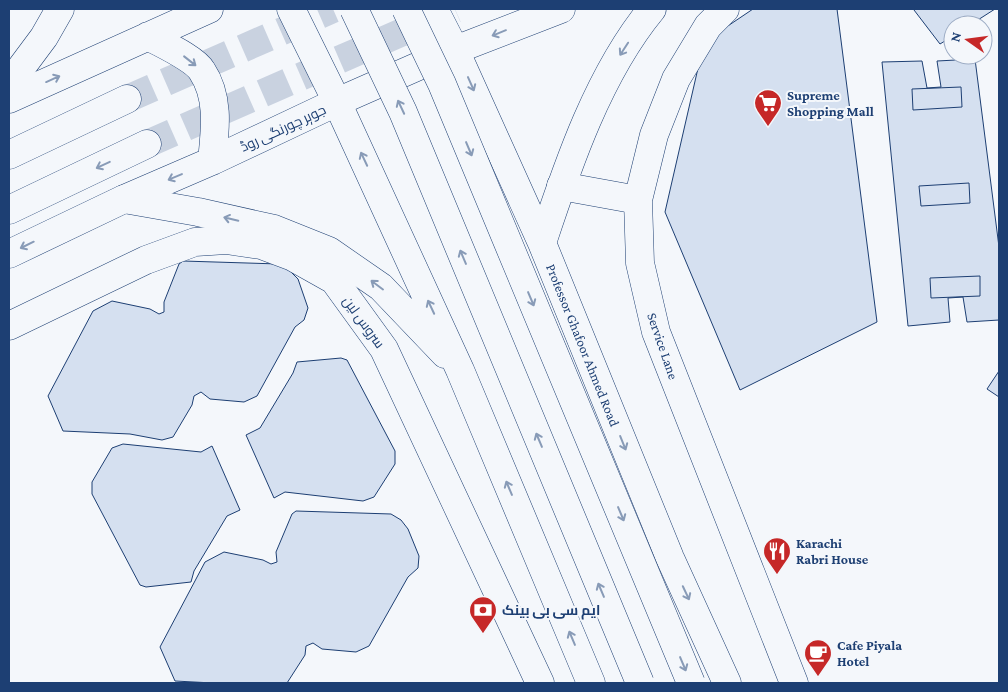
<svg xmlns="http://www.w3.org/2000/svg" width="1008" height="692" font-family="'Crimson Pro',Cairo,serif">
  <rect width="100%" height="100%" fill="#f4f7fb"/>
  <path fill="#d5e0f0" stroke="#1d3f73" d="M753 9H837L877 322 740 390 665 212 704 42Z
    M915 9H995L970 25H953V36L940 44 914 10Z
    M975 59 999 247V320L967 322 963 297 948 298 950 322 908 326 882 62 922 61 927 88 941 87 937 61Z
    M961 87 962 107 913 110 912 89Z
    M969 183 970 203 921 206 919 186Z
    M183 261 279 264 289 270 298 279 308 308 304 320 295 327 257 396 244 402 210 399 201 392 194 396 192 405 173 437 162 440 130 434 63 431 48 396 93 311 112 301 150 309 159 314 164 312V302L179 264Z
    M980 276V296L931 298 930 278Z
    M341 358 347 360 395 451V464L374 497 363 501 285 492 274 498 246 435 260 428 293 373 297 362Z
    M999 371V397L987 389Z
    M123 444 201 452 212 446 240 510 227 516 194 571 191 582 146 587 140 585 92 494V482L112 448Z
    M296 511 391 514 401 520 408 529 419 556 418 568 408 577 369 646 356 652 322 649 313 643 306 646 305 655 287 683H213L175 681 160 647 205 562 224 552 263 560 271 564 277 562 276 552 292 514Z"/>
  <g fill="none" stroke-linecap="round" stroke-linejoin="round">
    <path stroke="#c9d2e0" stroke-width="28" stroke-dasharray="28 14" stroke-linecap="butt" d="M127 99 333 9
      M147 144 455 9"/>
    <g stroke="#1d3f73" stroke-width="29">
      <path id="street" d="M725 9 708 26 676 79 654 135 638 200 640 263 656 332 794 683
        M561 186 638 200
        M9 326 146 260 195 242 226 240 261 245 293 257 334 280 384 349 540 683"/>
    </g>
    <g stroke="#1d3f73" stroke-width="29">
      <path id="secondary" d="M148 36C162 44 194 58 202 71 220 98 215 131 212 161
        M9 99 209 9
        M9 155 127 99
        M9 210 147 144
        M9 254 124 199 212 161 337 102 455 50 561 9"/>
    </g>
    <g stroke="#1d3f73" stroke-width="29">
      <path id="primary" d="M291 9 337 102 460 370 591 683
        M434 9 455 50 542 243 670 558 727 683
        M9 84 44 37 60 9
        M124 199 198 212 274 229 329 251 381 287 445 354
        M542 243C568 164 599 73 652 9"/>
    </g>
    <use href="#street" stroke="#f4f7fb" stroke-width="28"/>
    <use href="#secondary" stroke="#f4f7fb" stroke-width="28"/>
    <use href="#primary" stroke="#f4f7fb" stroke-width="28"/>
    <g stroke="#1d3f73" stroke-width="29" stroke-linecap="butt">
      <path id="primary-bridge" d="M354 9 403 112 640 683
        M406 9 442 84 691 683"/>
    </g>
    <use href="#primary-bridge" stroke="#f4f7fb" stroke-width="28"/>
  </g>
  <defs><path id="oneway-shaft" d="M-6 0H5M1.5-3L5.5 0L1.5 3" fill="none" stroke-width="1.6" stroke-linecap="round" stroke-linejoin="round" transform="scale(1.25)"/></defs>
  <g stroke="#889bb7">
    <use href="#oneway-shaft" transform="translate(499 33) rotate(158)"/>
    <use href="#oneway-shaft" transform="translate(624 49) rotate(123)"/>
    <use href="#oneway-shaft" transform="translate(190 61) rotate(38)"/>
    <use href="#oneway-shaft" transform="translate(53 79) rotate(-24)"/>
    <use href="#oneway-shaft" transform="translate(471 84) rotate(66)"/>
    <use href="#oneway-shaft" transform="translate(401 107) rotate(-115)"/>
    <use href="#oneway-shaft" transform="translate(469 149) rotate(67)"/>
    <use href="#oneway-shaft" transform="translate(364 159) rotate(-115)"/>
    <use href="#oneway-shaft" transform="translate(103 165) rotate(155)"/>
    <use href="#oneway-shaft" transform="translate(175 177) rotate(157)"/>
    <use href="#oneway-shaft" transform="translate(231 219) rotate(-167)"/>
    <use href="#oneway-shaft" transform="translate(27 245) rotate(154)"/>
    <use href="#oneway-shaft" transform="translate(463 257) rotate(-113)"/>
    <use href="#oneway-shaft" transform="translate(377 285) rotate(-143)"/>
    <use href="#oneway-shaft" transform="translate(531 299) rotate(67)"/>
    <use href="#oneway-shaft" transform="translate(431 307) rotate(-115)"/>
    <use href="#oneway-shaft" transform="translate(539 440) rotate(-113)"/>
    <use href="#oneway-shaft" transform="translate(623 443) rotate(68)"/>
    <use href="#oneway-shaft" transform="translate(509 488) rotate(-113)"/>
    <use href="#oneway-shaft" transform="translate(621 514) rotate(67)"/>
    <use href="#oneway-shaft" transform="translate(601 590) rotate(-113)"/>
    <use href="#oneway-shaft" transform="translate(686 593) rotate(65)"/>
    <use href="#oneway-shaft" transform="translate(572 638) rotate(-113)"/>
    <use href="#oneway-shaft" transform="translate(683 664) rotate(67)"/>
  </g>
  <defs>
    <g id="supermarket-pin" transform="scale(1.4375)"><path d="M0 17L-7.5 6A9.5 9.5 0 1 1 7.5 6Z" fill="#c62828" stroke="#f4f7fb"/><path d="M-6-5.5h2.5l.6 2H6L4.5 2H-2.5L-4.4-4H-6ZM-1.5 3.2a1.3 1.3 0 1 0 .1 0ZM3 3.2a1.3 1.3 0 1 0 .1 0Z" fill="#fff"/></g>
    <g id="restaurant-pin" transform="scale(1.4375)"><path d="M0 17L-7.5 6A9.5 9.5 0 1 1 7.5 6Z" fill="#c62828" stroke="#f4f7fb"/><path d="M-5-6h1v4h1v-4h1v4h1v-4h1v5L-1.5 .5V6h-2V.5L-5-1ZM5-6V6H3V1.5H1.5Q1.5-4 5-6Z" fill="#fff"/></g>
    <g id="bank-pin" transform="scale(1.4375)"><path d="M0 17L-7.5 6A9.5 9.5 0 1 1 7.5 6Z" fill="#c62828" stroke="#f4f7fb"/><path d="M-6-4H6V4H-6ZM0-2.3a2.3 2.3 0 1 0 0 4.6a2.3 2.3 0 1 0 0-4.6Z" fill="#fff"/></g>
    <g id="cafe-pin" transform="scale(1.4375)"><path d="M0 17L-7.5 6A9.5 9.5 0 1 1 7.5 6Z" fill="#c62828" stroke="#f4f7fb"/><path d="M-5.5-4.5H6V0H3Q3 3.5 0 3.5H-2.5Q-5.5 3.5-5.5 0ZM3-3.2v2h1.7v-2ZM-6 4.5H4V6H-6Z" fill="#fff"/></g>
  </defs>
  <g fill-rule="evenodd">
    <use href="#supermarket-pin" x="768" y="103"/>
    <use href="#restaurant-pin" x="777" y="551"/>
    <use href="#bank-pin" x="483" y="610"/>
    <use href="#cafe-pin" x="818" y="653"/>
  </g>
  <g text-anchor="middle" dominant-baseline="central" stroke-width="4" stroke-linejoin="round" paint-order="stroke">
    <g font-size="14" font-weight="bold" fill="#1d3f73" stroke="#f4f7fb" text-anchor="start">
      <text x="787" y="95">Supreme<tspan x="787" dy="16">Shopping Mall</tspan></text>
      <text x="796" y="543">Karachi<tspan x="796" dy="16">Rabri House</tspan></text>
      <text x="502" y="610">ایم سی بی بینک</text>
      <text x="837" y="645">Cafe Piyala<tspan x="837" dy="16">Hotel</tspan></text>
    </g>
    <g font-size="14" fill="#1d3f73" stroke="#f4f7fb">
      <text transform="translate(283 128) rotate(-25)">جوہر چورنگی روڈ</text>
      <text transform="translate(364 322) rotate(54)">سروس لین</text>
      <text transform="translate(583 345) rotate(68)">Professor Ghafoor Ahmed Road</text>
      <text transform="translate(663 346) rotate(71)">Service Lane</text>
    </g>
  </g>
  <rect width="1008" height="692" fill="none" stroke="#1d3f73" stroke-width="20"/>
  <g transform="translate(968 40) rotate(284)"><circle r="24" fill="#f4f7fb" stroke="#9eadc5"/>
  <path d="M0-4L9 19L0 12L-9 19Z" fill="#c62828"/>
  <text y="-8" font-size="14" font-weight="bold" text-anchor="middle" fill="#1d3f73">N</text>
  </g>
</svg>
